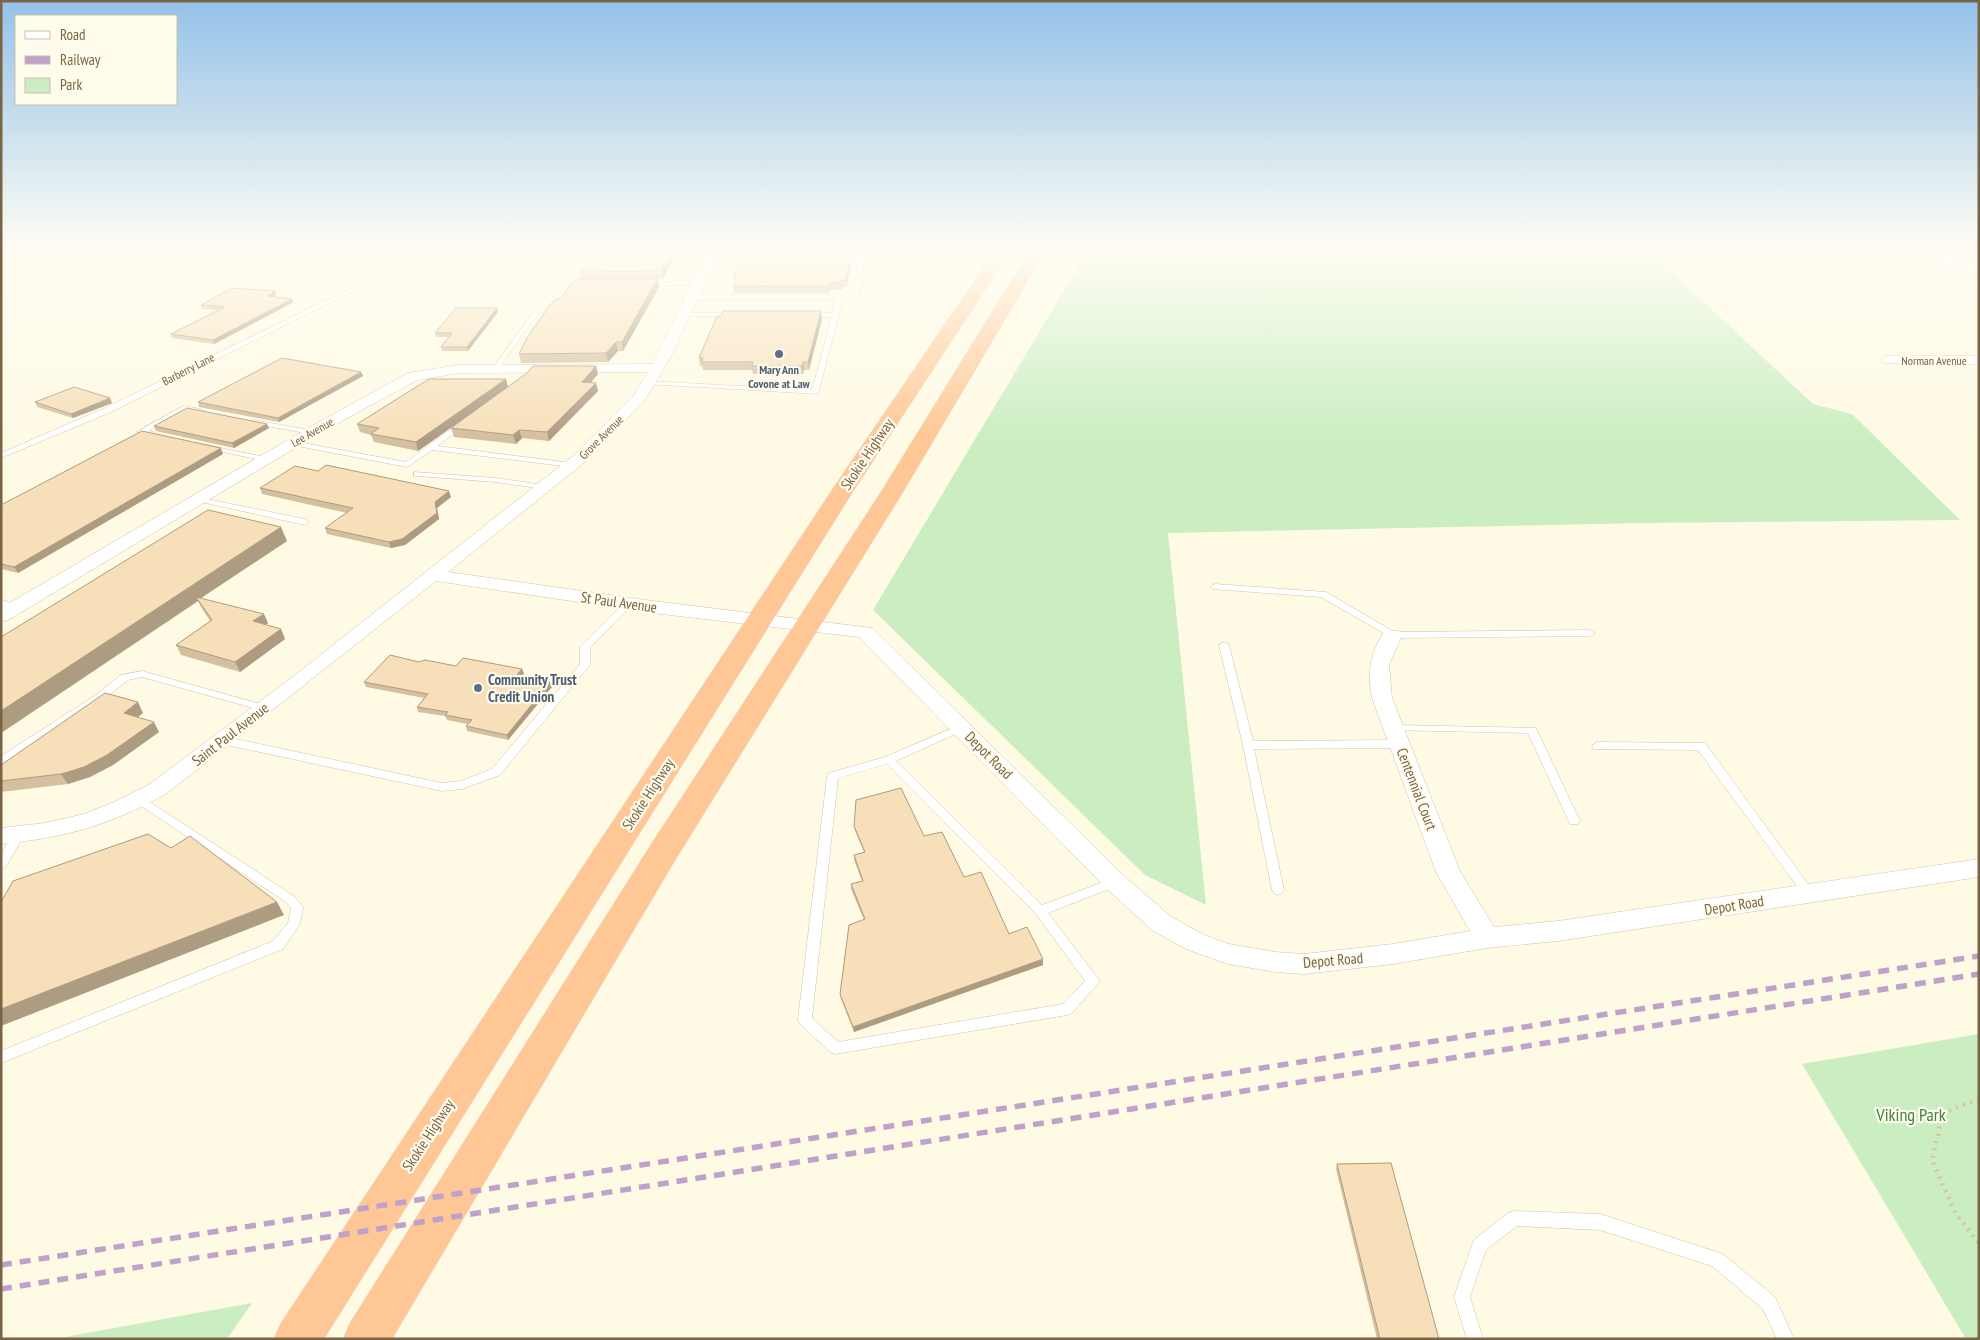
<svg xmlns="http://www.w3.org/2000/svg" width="1980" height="1340" font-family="'PT Sans Narrow',sans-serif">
  <rect width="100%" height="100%" fill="#fffae4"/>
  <path fill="#caeec1" d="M1087 252H1650L1813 404 1852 414 1960 520 1644 523 1168 533 1206 905 1145 875 873 610Z
    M1979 1034V1339H1966L1802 1064Z
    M252 1303 227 1339H54Z"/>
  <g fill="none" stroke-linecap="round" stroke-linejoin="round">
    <g stroke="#d1c3a8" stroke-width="1">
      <path id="lane" d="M581 252H587L564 282H583L586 284 585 285 561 286 551 299H547L546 298 556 283 558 282Z
        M908 252H914L912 260C932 265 934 252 948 252 937 265 923 267 907 262Z
        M825 255 862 256 865 258 859 295 843 299 818 394 646 384 644 383 648 381 812 390 832 317H809L806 315 809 313H833L836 299H692L689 297 692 295H840L853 294 859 260 823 258 822 257Z
        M711 256 755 255 758 257 755 259H709L708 258Z
        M372 278 377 279 111 412 1 458V453L105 408Z
        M645 282 699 281 702 283 699 285H643L642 284Z
        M535 310 540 311 497 370H493V368Z
        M684 313H735L738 315 735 317 682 316V314Z
        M183 406 200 409 204 411 200 413 187 410 148 431 154 432V436L141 434 137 432Z
        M252 420 311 430 315 432 311 434 255 424H252Z
        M460 422H466L467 424 437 446 572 463 576 465 572 467 432 450 407 467 292 445 288 443 292 441 406 462Z
        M206 445 265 457 269 459 265 461 209 449 205 447Z
        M414 472 496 478 544 485 548 487 544 489 496 482 417 476H414Z
        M194 497H197L305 519 309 522 305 525 197 501 193 499Z
        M1215 584 1326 592 1394 632 1590 630 1595 633 1590 636 1392 638 1321 597 1212 589 1210 587 1212 585Z
        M1 600 18 605 20 607 15 610 1 606Z
        M628 601 633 604 631 606 590 648V664L589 666 500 775 462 789 442 791 222 744 217 740 222 736 442 783 461 781 492 769 580 664V647L625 602Z
        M1224 642 1229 645 1253 741 1400 740 1405 744 1400 748 1254 749 1284 890 1282 893 1278 895 1274 893 1272 890 1243 745 1219 645Z
        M142 671 268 706 269 708 264 711 142 677 128 680 104 699 1 765V756L96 695 121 675Z
        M962 724 966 725 967 727 966 729 896 761 1042 905 1111 879 1115 877 1119 879 1121 882 1119 885 1048 913 1100 981 1072 1013 1067 1015 835 1054 830 1052 800 1024 798 1020 827 776 829 773 885 757ZM887 764 1036 914 1085 981 1063 1004 838 1042 812 1018 838 778Z
        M1393 725 1536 728 1580 821 1578 824H1570L1528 733 1389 730 1388 728Z
        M1597 742 1705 743 1813 891 1815 894 1813 897 1809 899 1805 897 1698 750 1593 749 1592 746Z
        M139 795 294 896 303 907 300 924 283 949 1 1063V1051L273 941 288 923 291 908 286 902 135 802 133 799 135 796Z
        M19 830 23 831 25 834 5 868 1 869V854L15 831Z
        M1514 1211 1600 1214 1723 1254 1775 1297 1794 1339H1777L1763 1309 1712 1266 1600 1230 1517 1226 1486 1250 1470 1297 1483 1339H1467L1454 1297 1472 1245 1474 1240 1508 1213Z"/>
    </g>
    <g stroke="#d1c3a8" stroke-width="1">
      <path id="street" d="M708 252H720L671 356 645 400 585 462 448 572 653 601 872 628 1124 876 1170 916 1204 935 1229 944 1275 952 1304 954 1393 944 1470 931 1436 872 1372 698C1367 672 1370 653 1385 631H1399L1402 635 1389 665 1392 698 1460 871 1494 927 1558 921 1979 859V877L1558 941 1487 948 1393 964 1304 974 1275 972 1228 964 1186 949 1152 930 1106 888 859 637 653 613 436 581 166 794C107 826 68 837 1 844V828L45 823 84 814 114 802 150 784 290 679 573 456 634 395 648 372 459 373 417 380 320 433 8 620 1 622V608L310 427 408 373 459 365 653 364Z
        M1736 252H1895L1889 255 1740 257 1736 256Z
        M1912 252H1930L1979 266V273L1914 254Z
        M1889 356H1979V364L1884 363 1882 360 1884 357Z"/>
    </g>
    <g stroke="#e2ddd6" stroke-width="1">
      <path id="highway" d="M994 252H1010L852 493 324 1339H274L281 1323 830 493Z
        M1029 252H1045L903 492 674 862 392 1339H343L350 1323 650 846 881 492Z"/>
    </g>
    <path stroke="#dcc29b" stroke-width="4.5" stroke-dasharray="2 5.5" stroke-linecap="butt" d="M1979 1099 1943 1113 1932 1160 1956 1214 1979 1244"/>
    <use href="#lane" fill="#fff" fill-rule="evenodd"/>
    <use href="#street" fill="#fff" fill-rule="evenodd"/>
    <use href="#highway" fill="#ffc795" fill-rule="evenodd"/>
    <path stroke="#c0a1ca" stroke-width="5.5" stroke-dasharray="11 8" stroke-linecap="butt" d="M1 1265 1979 956
      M1 1289 1979 974"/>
  </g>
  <path fill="#d4c09f" d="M593 252H677L663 279H657L659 287 623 351H618L608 362 521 363 519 354 581 280 580 272Z
    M746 252H840L839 255H837V258L846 261 851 268 846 287H842V290H830L829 293H734L733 286 735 280 734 275 747 255Z
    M275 291 276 295 274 296 294 302 214 344 172 338 171 334 218 310 202 309 201 305Z
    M498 312 468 351H442L441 347 449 337H436L435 333Z
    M822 319 809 370H804L803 374H753L752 370H703L702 366H700L699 358Z
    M361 372 363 376 279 422 199 407 198 402Z
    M598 374 591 383H596L598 391 549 441 522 438 516 444 454 437 451 428Z
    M508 387 418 451 374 442 371 435 360 432 357 424Z
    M35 402 112 403 73 418 37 407Z
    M154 426 269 428 234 448 156 431Z
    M223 454 18 573 1 569V505Z
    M260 488 451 497 437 508 439 519 405 545 391 548 327 534 325 528 347 513 262 494Z
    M287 541 201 598 268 623 266 625 281 629 285 639 240 672 181 655 176 645 210 621 201 607 198 601 1 733V637Z
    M419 662 456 666 522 669 524 674 521 677 552 687 508 740 467 731 466 726 467 724 447 720 445 716 418 712 417 707 424 698 366 687 364 682Z
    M143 713 138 717 159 732 113 765 90 777 68 784 1 792V765Z
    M854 826 924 836 964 877 1009 934 1043 959V965L854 1032 841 999 840 994 864 920 851 889V884L862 881 854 860V855L864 852 855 831Z
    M1337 1164 1439 1339H1377L1336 1169Z"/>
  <path fill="#ad9c82" d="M671 252H677L663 279 661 271Z
    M850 261 851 268 846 287V280Z
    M657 279 659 287 623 351 622 342Z
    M275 291 276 295 269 299 268 296Z
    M292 299 294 302 214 344 213 340Z
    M497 308 498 312 468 351 467 347Z
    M821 311 822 319 809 370 808 362Z
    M616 342 618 351 608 362 606 353Z
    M803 362 804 370 803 374 802 366Z
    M596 366 598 374 584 390 582 382Z
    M361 372 363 376 279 422 278 418Z
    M506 379 508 387 418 451 416 442Z
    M596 383 598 391 549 441 547 432Z
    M110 398 112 403 73 418 71 414Z
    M267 424 269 428 234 448 232 443Z
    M519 430 522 438 516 444 513 435Z
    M221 448 223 454 18 573 14 567Z
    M449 491 451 497 437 508 439 519 405 545 391 548 389 542 435 502Z
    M281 527 287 541 198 600 196 597 198 601 1 733V711Z
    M264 614 268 623 257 631 253 621Z
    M281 629 285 639 240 672 235 662Z
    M522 669 524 674 517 681 516 676Z
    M550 682 552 687 508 740 507 735Z
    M138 702 143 713 130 723 124 713Z
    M154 722 159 732 113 765 90 777 68 784 61 774Z
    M277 902 284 915 1 1026V1009Z
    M1043 959V965L854 1032 853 1027Z"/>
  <path fill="#f7dfb9" stroke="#ad9c82" d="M593 252H671L661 271 580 272Z
    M743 255H837L836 258H846V261H850L846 280H841V283H829L828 286H733L737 275H734Z
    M657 279 622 342H616L606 353 519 354 527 338 549 306 556 299H560L574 280Z
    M232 288 275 291 268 296 292 299 213 340 171 334 225 307 201 305Z
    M456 308H497L467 347H441L452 333H435Z
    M723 311H821L808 362H803L802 366H752L753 362H702L703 358H699L717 316H721Z
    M282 358 361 372 278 418 198 402Z
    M533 366H596L582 382 596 383 547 432 519 430 513 435 451 428 527 373Z
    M429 379H506L416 442 371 434 379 428 357 424Z
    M74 387 110 398 71 414 35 402Z
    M187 408 267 424 232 443 154 426Z
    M142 431 221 448 14 567 1 564V505Z
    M326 465 449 491 435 502 437 513 402 539 389 542 325 528 353 508 260 488 295 466 318 471Z
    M208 510 281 527 1 711V637Z
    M196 597 264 614 253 621 281 629 235 662 176 645 212 620Z
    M390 655 419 662 425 660 456 666 463 658 522 669 516 676 550 682 507 735 466 726 472 720 445 715 448 712 417 707 428 694 364 682Z
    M105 693 138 702 124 713 154 722 107 755 84 767 61 774 1 781V765Z
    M901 788 924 836 942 832 964 877 981 872 1009 934 1027 927 1043 959 853 1027 840 994 849 925 865 919 851 884 863 881 854 855 865 852 854 826 856 800Z
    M148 834 171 848 190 836 277 902 1 1009V902L13 881Z
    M1391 1163 1439 1339H1380L1337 1164Z"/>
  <linearGradient id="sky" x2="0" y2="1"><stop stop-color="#94c2e9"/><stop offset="0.57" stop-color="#fffdf3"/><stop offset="1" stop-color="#fffdf3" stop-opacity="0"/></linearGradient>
  <rect width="1980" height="440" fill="url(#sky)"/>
  <g fill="#5c6f8a" stroke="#fffced" stroke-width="2">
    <circle cx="779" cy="354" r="5"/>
    <circle cx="478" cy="688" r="5"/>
  </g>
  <g text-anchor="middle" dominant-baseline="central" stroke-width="4.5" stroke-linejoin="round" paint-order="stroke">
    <g font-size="12" fill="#7a6446" stroke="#fffced">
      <text x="1934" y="360">Norman Avenue</text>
      <text transform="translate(188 369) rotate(-27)">Barberry Lane</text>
      <text transform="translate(312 432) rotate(-30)">Lee Avenue</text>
      <text transform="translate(601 437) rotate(-45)">Grove Avenue</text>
    </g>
    <g font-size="12" font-weight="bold" fill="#4e5e75" stroke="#fffced">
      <text x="779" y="369">Mary Ann<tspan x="779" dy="14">Covone at Law</tspan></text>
    </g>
    <g font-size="15" fill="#7a6446" stroke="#fffced">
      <text transform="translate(867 454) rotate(-56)">Skokie Highway</text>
      <text transform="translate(619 602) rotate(8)">St Paul Avenue</text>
      <text transform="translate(230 734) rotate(-38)">Saint Paul Avenue</text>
      <text transform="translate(989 755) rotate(45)">Depot Road</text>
      <text transform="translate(1417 789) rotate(69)">Centennial Court</text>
      <text transform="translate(648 794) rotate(-57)">Skokie Highway</text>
      <text transform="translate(1734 905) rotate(-9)">Depot Road</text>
      <text transform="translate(1333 960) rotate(-5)">Depot Road</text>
      <text transform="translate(428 1135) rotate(-57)">Skokie Highway</text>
    </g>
    <g font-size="15" font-weight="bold" fill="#4e5e75" stroke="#fffced" text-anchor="start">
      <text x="488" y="679">Community Trust<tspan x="488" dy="17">Credit Union</tspan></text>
    </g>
    <g font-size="18" fill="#42823d" stroke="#fffced">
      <text x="1911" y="1114">Viking Park</text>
    </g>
  </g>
  <rect width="1980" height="1340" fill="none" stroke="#7a6446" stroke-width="5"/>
  <rect x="15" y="15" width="162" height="90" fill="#fffced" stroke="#cabfaa"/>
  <rect x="25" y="31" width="25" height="8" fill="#ffffff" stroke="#cabfaa"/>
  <text x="60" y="40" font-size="15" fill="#7a6446">Road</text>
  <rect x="25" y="56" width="25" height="8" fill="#c0a1ca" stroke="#cabfaa"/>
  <text x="60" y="65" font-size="15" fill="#7a6446">Railway</text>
  <rect x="25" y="78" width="25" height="15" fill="#caeec1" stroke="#cabfaa"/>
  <text x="60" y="90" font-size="15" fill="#7a6446">Park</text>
</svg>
